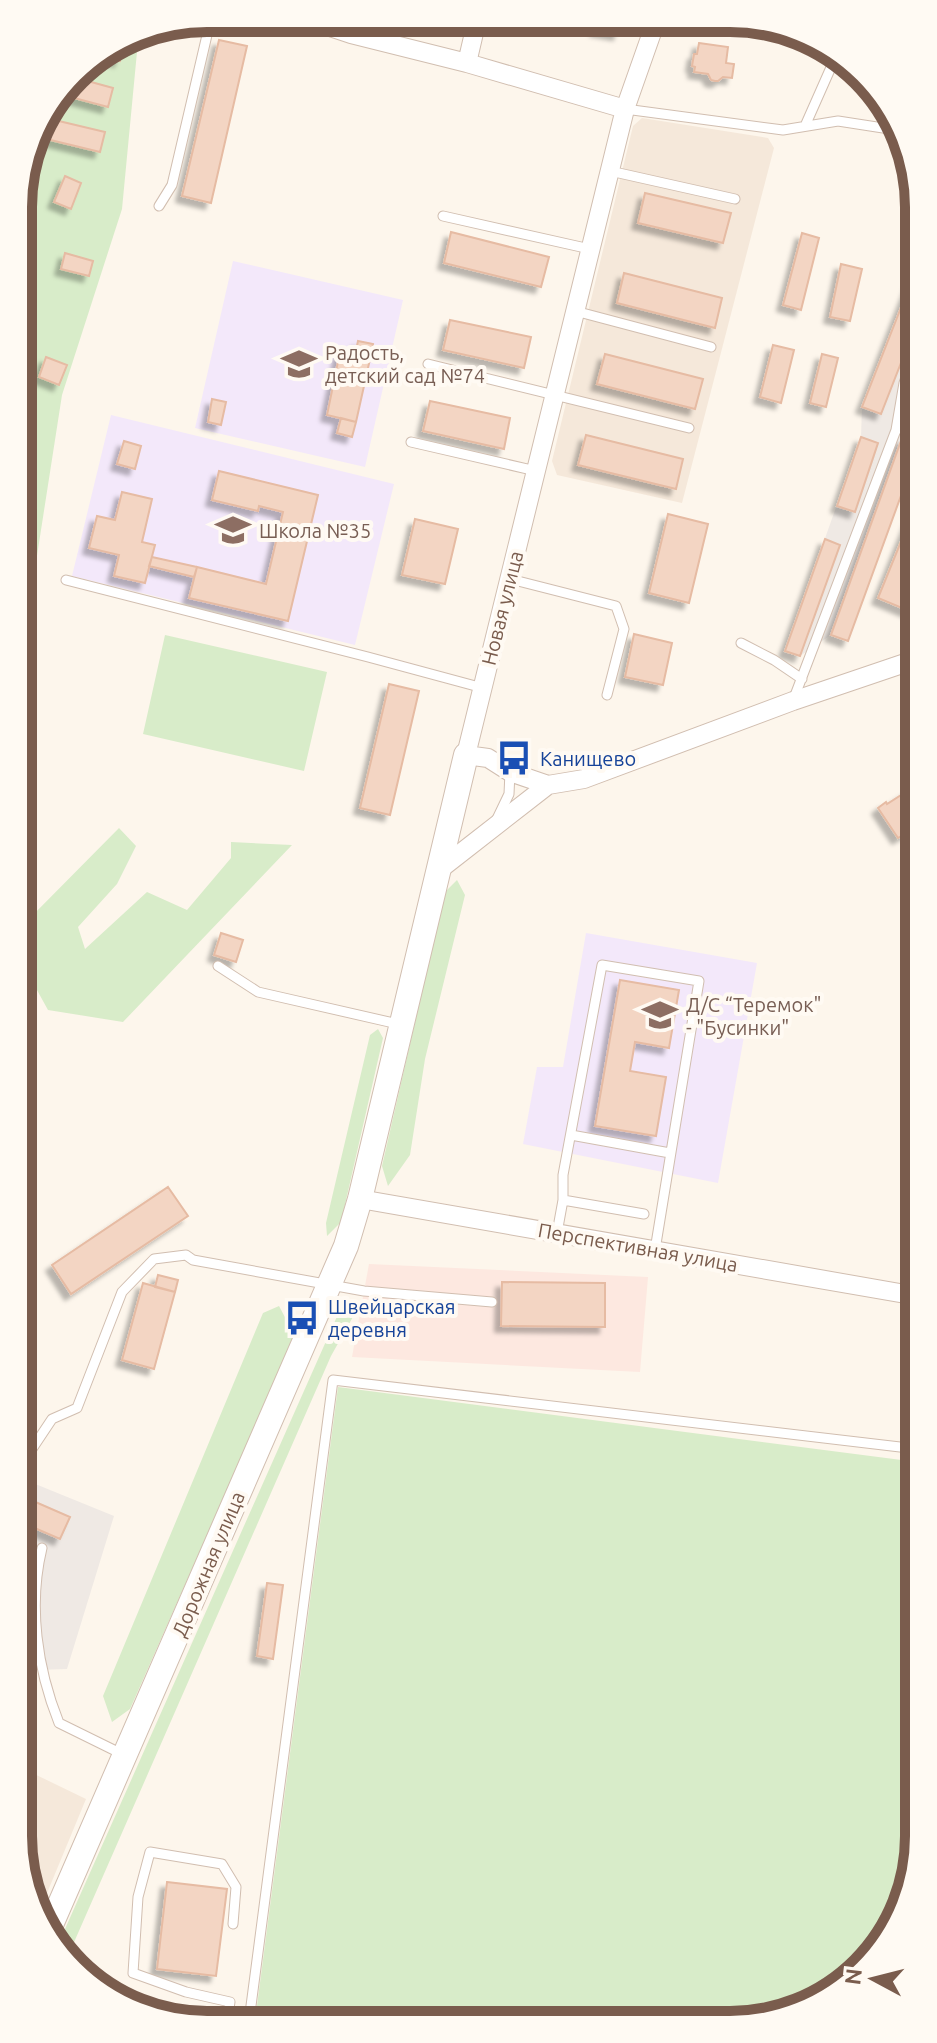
<svg xmlns="http://www.w3.org/2000/svg" width="937" height="2043" font-family="Ubuntu,sans-serif">
  <defs>
    <filter id="shadow"><feDropShadow dx="-6" dy="6" stdDeviation="2" flood-color="#0004"/></filter>
  </defs>
  <rect width="100%" height="100%" fill="#fdf6ec"/>
  <path fill="#f5e8da" d="M642 118 768 138 774 148 682 503 557 475 552 461 633 126Z
    M24 1769 86 1799 40 1910 25 1886Z"/>
  <path fill="#fde8e0" d="M369 1264 648 1277 640 1372 352 1357Z"/>
  <path fill="#efe9e4" d="M913 277 914 460 848 641 831 635 800 656 785 651 861 437 862 407Z
    M23 1479 114 1516 67 1669 36 1670 24 1665Z"/>
  <path fill="#f3e8fa" d="M233 261 403 300 365 467 195 428Z
    M111 415 394 484 355 645 72 576Z
    M586 933 757 963 718 1183 523 1144 537 1067H563Z"/>
  <path fill="#d8ecc9" d="M139 31 122 209 62 395 20 665 18 194 38 123 82 65Z
    M165 635 327 672 304 771 143 734Z
    M119 828 136 846 117 884 78 927 85 949 147 892 187 910 231 858V842L292 845 123 1022 48 1010 22 963 26 922Z
    M457 880 465 895 425 1059 410 1155 388 1186 382 1166 445 892Z
    M378 1029 383 1038 341 1222 327 1236 326 1223 370 1035Z
    M353 1300 354 1315 331 1356 68 1956 61 1945V1938L339 1312Z
    M279 1306 295 1336 130 1709 112 1722 103 1696 263 1313Z
    M338 1387 917 1462 919 1849 872 1960 780 2018 255 2021Z"/>
  <path fill="#f3d5c3" stroke="#e6bba3" stroke-width="2" filter="url(#shadow)" d="M598 20 622 21 619 34 596 30Z
    M123 40H125L120 61 98 55Z
    M219 40 247 46 211 203 182 196Z
    M699 43 728 47 726 63 734 64 732 78 723 77 718 81H715L711 80 708 74 694 72 695 67 692 66 694 54H697Z
    M73 77 113 88 108 107 59 94Z
    M42 117 105 132 100 152 34 136 38 123Z
    M65 176 81 183 71 209 54 202Z
    M645 193 731 213 723 243 638 223Z
    M451 232 549 257 541 287 444 263Z
    M802 233 819 238 801 310 783 305Z
    M65 253 93 261 89 276 61 269Z
    M841 264 862 269 850 321 830 317Z
    M624 273 722 298 715 328 617 303Z
    M913 277V332L881 414 862 407Z
    M450 320 531 337 524 368 443 350Z
    M358 341 373 344 370 359 355 355Z
    M773 345 794 350 781 403 760 397Z
    M340 352 370 359 356 422 327 415Z
    M605 354 703 379 695 409 597 384Z
    M822 354 838 358 826 407 810 403Z
    M46 357 67 365 59 385 39 377Z
    M212 399 226 402 221 425 208 422Z
    M430 401 510 418 504 449 423 431Z
    M341 418 356 422 352 437 337 433Z
    M586 435 683 459 676 489 578 465Z
    M861 437 878 443 855 512 837 506Z
    M902 438 913 443 914 460 848 641 831 635Z
    M124 441 141 446 135 469 117 464Z
    M219 471 318 495 288 621 189 598 197 567 266 584 283 512 259 506 258 511 212 500Z
    M122 492 152 499 142 542 155 545 145 583 114 576 119 555 89 548 97 516 115 520Z
    M913 512 914 513V613L878 598Z
    M668 514 708 524 689 603 649 593Z
    M415 519 458 529 445 584 402 575Z
    M825 539 840 545 800 656 785 651Z
    M152 557 197 567 194 577 149 566Z
    M634 634 672 643 663 685 625 677Z
    M389 684 419 691 390 815 360 808Z
    M915 786V828L898 838 878 808 886 802 887 804Z
    M221 933 243 940 236 962 214 955Z
    M620 980 679 990 669 1048 635 1042 630 1071 666 1077 656 1136 595 1126Z
    M168 1187 188 1216 71 1294 52 1265Z
    M158 1275 178 1280 175 1292 155 1287Z
    M502 1282 605 1283V1327L501 1326Z
    M143 1283 175 1292 154 1369 122 1360Z
    M24 1497 70 1517 60 1539 23 1523Z
    M267 1583 283 1585 273 1659 257 1656Z
    M167 1882 227 1889 216 1976 157 1969Z"/>
  <g fill="none" stroke-linecap="round" stroke-linejoin="round">
    <g stroke="#d1beb0" stroke-width="11">
      <path id="service" d="M625 109 783 130 838 121 896 130
        M805 126 836 56
        M610 171 735 199
        M159 206 172 185 211 18
        M443 216 590 249
        M575 311 711 347
        M428 364 689 428
        M896 430 913 424
        M411 442 536 471
        M510 579 616 606 624 629 607 695
        M66 580 368 657 483 688
        M741 643 774 660 802 679
        M794 698 896 430 904 383 913 359
        M497 819 509 794 510 772
        M218 966 258 992 398 1024
        M571 1135 670 1153
        M563 1200 644 1214
        M557 1233 563 1200V1175L602 965 699 981 655 1250
        M32 1449 52 1419 77 1408 122 1292 154 1259 186 1255 193 1260 364 1291 492 1302
        M42 1548C28 1606 37 1668 59 1723L122 1754
        M227 2021 230 2002 186 1992 133 1973 138 1897 150 1852 222 1864 236 1887 233 1924
        M249 2021 333 1380 917 1449"/>
    </g>
    <g stroke="#d1beb0" stroke-width="20">
      <path id="minor" d="M306 19 351 34 467 63 625 109
        M467 63 477 20
        M548 785 510 772 488 758 466 755 625 109 656 21
        M439 870 548 785 584 779 793 701 914 660
        M360 1199 917 1296"/>
    </g>
    <g stroke="#d1beb0" stroke-width="26">
      <path id="tertiary" d="M50 1927 346 1246 360 1199 466 755"/>
    </g>
    <use href="#service" stroke="#fff" stroke-width="9"/>
    <use href="#minor" stroke="#fff" stroke-width="18"/>
    <use href="#tertiary" stroke="#fff" stroke-width="24"/>
  </g>
  <defs>
    <g id="school-bare" transform="scale(2.76)"><path d="M0-5L7-2L0 1L-7-2ZM-4 1L0 2.5L4 1V4Q0 6-4 4Z" fill="#8d6e63" stroke="#fffaf3" stroke-width="2.5" paint-order="stroke"/></g>
    <g id="bus-bare" transform="scale(2.76)"><path d="M-5-6H5V4H4V6H2V4H-2V6H-4V4H-5ZM-3.5-4V0h7V-4ZM-3.5 1.2v1.5H-2V1.2ZM2 1.2v1.5H3.5V1.2Z" fill="#1a4fb4" stroke="#fffaf3" stroke-width="2.5" paint-order="stroke"/></g>
  </defs>
  <g fill-rule="evenodd">
    <use href="#school-bare" x="299" y="364"/>
    <use href="#school-bare" x="233" y="530"/>
    <use href="#bus-bare" x="514" y="758"/>
    <use href="#school-bare" x="660" y="1015"/>
    <use href="#bus-bare" x="302" y="1318"/>
  </g>
  <g text-anchor="middle" dominant-baseline="central" stroke-width="8" stroke-linejoin="round" paint-order="stroke">
    <g font-size="20" fill="#785e54" stroke="#fffaf3" text-anchor="start">
      <text x="325" y="352">Радость,<tspan x="325" dy="23">детский сад №74</tspan></text>
      <text x="259" y="530">Школа №35</text>
      <text x="686" y="1004">Д/С “Теремок"<tspan x="686" dy="23">- "Бусинки"</tspan></text>
    </g>
    <g font-size="20" fill="#7a5c4d" stroke="#fffaf3">
      <text transform="translate(502 608) rotate(-76)">Новая улица</text>
      <text transform="translate(638 1247) rotate(10)">Перспективная улица</text>
      <text transform="translate(208 1564) rotate(-67)">Дорожная улица</text>
    </g>
    <g font-size="20" fill="#164399" stroke="#fffaf3" text-anchor="start">
      <text x="540" y="758">Канищево</text>
      <text x="328" y="1306">Швейцарская<tspan x="328" dy="23">деревня</tspan></text>
    </g>
  </g>
  <path d="M0 0H937V2043H0ZM207 32H730A175 175 0 0 1 905 207V1836A175 175 0 0 1 730 2011H207A175 175 0 0 1 32 1836V207A175 175 0 0 1 207 32Z" fill="#fffaf3" fill-rule="evenodd"/>
  <path fill="none" stroke="#7a5c4d" stroke-width="10" d="M207 32H730A175 175 0 0 1 905 207V1836A175 175 0 0 1 730 2011H207A175 175 0 0 1 32 1836V207A175 175 0 0 1 207 32Z"/>
  <g transform="translate(873 1979) rotate(277)" stroke="#fffaf3" stroke-width="6" paint-order="stroke">
  <path d="M0-6L14 30L0 20L-14 30Z" fill="#7a5c4d"/>
  <text y="-12" font-size="22" font-weight="bold" text-anchor="middle" fill="#7a5c4d">N</text>
  </g>
</svg>
